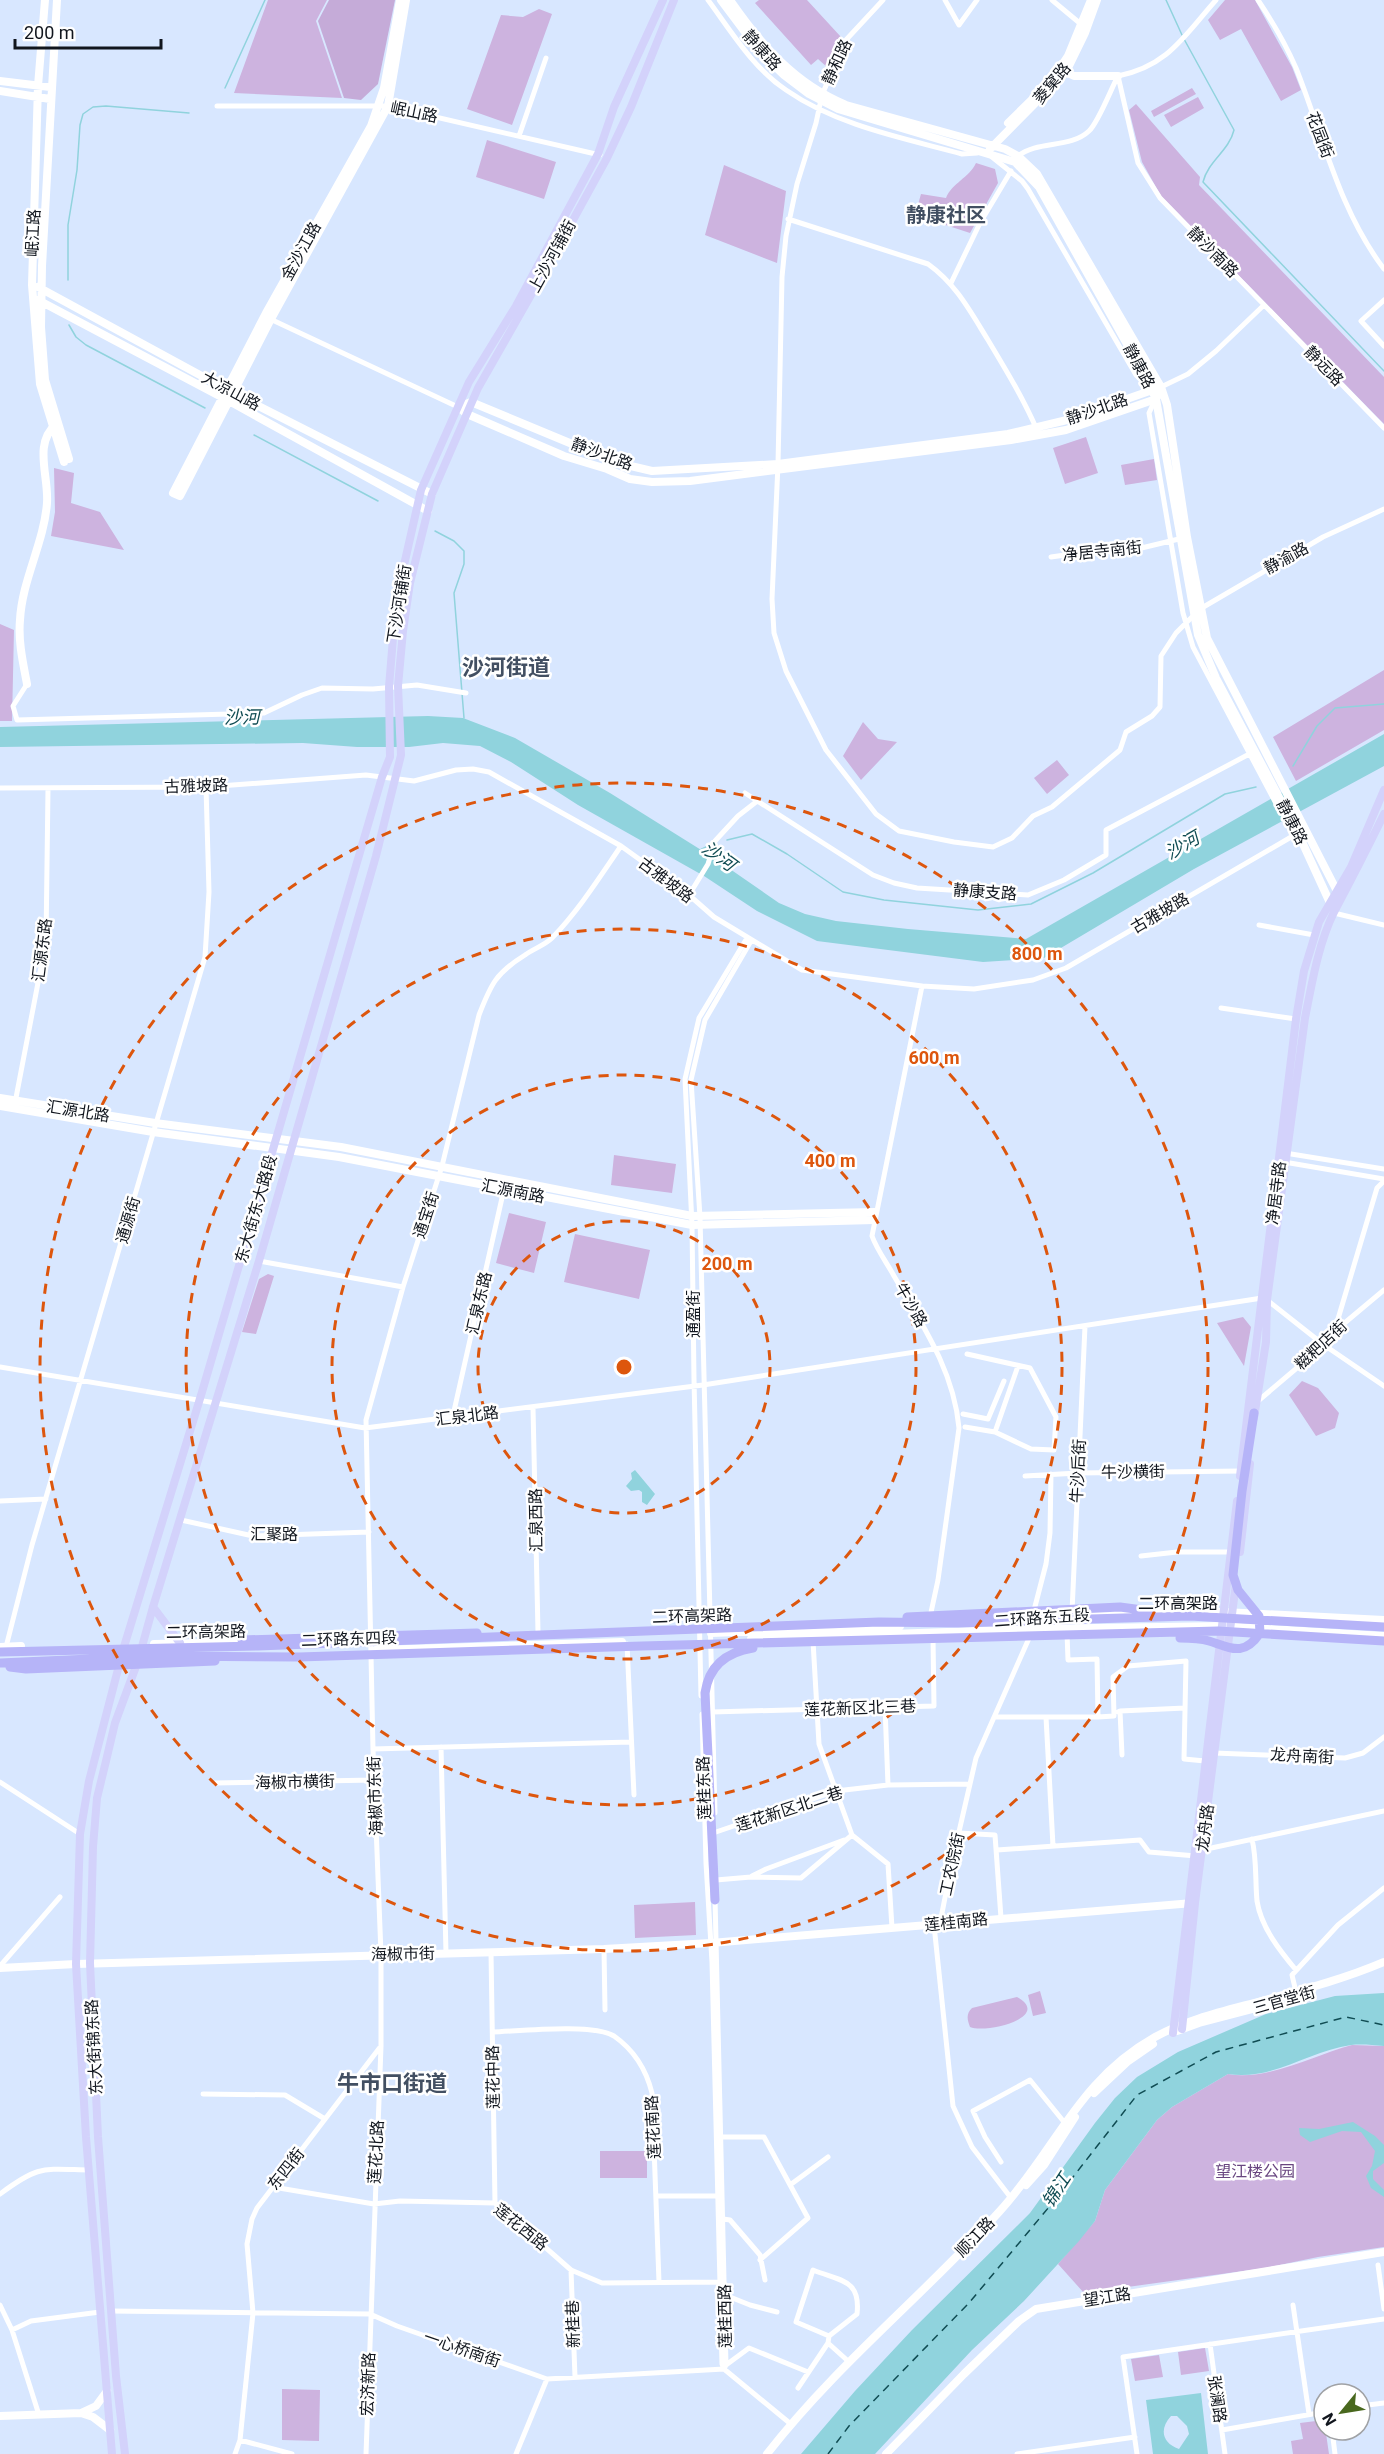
<svg xmlns="http://www.w3.org/2000/svg" width="1384" height="2454" font-family="Roboto,'Noto Sans SC',sans-serif">
  <rect width="100%" height="100%" fill="#d8e7ff"/>
  <path fill="#cdb3df" d="M268 0H327L316 21 342 98 234 93Z
    M759 0H807L841 37 828 68 818 59 811 65 755 3Z
    M1225 0H1255L1292 67 1301 90 1281 101 1241 29 1220 40 1208 20Z
    M539 9 552 14 512 125 467 109 501 15 523 17Z
    M1192 88 1196 94 1154 117 1151 111Z
    M1198 97 1204 108 1171 127 1164 115Z
    M1136 104 1200 177 1199 185 1384 377V424L1161 196 1142 162 1129 110Z
    M487 140 556 162 544 199 476 177Z
    M976 163 995 169 998 183 970 233 915 215 921 194 946 198C952 183 969 178 976 163Z
    M724 165 786 191 777 263 705 235Z
    M1086 437 1098 473 1065 484 1053 448Z
    M1154 459 1157 480 1125 485 1121 465Z
    M54 468 74 473 71 503 100 512 124 550 51 536 55 512Z
    M0 624 14 630 12 721H0Z
    M1384 670V730L1296 781 1273 737Z
    M863 722 878 739 897 742 861 780 843 756Z
    M1057 760 1069 775 1047 794 1034 778Z
    M614 1155 676 1164 672 1193 611 1185Z
    M509 1213 546 1222 534 1273 496 1263Z
    M575 1234 650 1250 639 1299 564 1282Z
    M268 1274 274 1276 256 1334 242 1332 259 1279Z
    M1243 1317 1251 1327 1244 1366 1217 1323Z
    M1302 1381 1318 1388 1339 1413 1335 1428 1316 1436 1289 1395Z
    M695 1902 696 1935 635 1938 634 1905Z
    M1040 1991 1046 2013 1033 2016 1028 1995Z
    M1017 1997C1053 2017 986 2034 970 2027 967 2019 966 2014 972 2008Z
    M1352 2045 1384 2046V2247L1318 2257 1265 2268 1084 2293 1058 2264 1095 2221 1105 2190 1157 2120 1172 2107 1228 2074C1268 2081 1314 2055 1352 2045Z
    M600 2151H647V2178H600Z
    M1205 2348 1209 2371 1181 2375 1178 2352Z
    M1159 2355 1163 2377 1135 2381 1131 2359Z
    M282 2389 320 2390 319 2441 282 2440Z
    M1324 2420 1329 2454H1293L1291 2441 1303 2439 1300 2423Z"/>
  <path fill="#c5abd8" d="M329 0H395L378 84 361 100 344 98 318 21Z"/>
  <path fill="#90d3dd" fill-rule="evenodd" d="M428 716 463 718 515 738 610 793 714 858 779 903 805 914 836 921 908 929 1026 939 1384 734V766L1194 869 1044 958 983 962 817 941 757 911 704 876 578 805 511 762 480 746 443 743 409 747H357L303 743 0 747V727Z
    M635 1470 655 1494 647 1505 642 1502V1492L639 1490 631 1491 626 1486 632 1479 631 1473Z
    M1384 1993V2046C1373 2045 1361 2044 1351 2045 1309 2051 1272 2081 1228 2074L1172 2107 1157 2120 1105 2190 1095 2221 1079 2241 1024 2301 972 2350 875 2454H801L855 2391 912 2330 1030 2213 1095 2123 1115 2098 1137 2077 1178 2052 1266 2014 1335 1996Z
    M1353 2122 1375 2136 1384 2145V2163L1373 2171V2179L1384 2190V2197L1371 2188 1366 2176 1372 2166 1375 2151 1361 2132 1342 2131 1310 2142 1300 2135 1299 2128 1319 2129Z
    M1201 2393 1208 2454H1153L1146 2400ZM1171 2416H1177L1187 2426 1189 2434 1179 2449C1162 2443 1159 2429 1171 2416Z"/>
  <g fill="none" stroke-linecap="round" stroke-linejoin="round">
    <path stroke="#90d3dd" stroke-width="1.5" d="M1166 0 1182 35
      M1184 39 1234 130C1229 151 1208 161 1203 182L1384 371
      M225 88 265 0
      M68 280V225L77 170 80 125 83 114 93 107 106 106 189 113
      M69 325 76 337 86 345 205 408
      M254 435 378 501
      M435 531 454 541 464 551V564L454 593 464 718
      M1293 766 1317 726 1335 708 1384 704
      M727 840 752 834 787 854 843 892 884 900 978 910 1031 904 1093 873 1225 794 1256 787
      M698 851 710 845"/>
    <path stroke="#104c53" stroke-width="1.5" stroke-dasharray="8 6" stroke-linecap="butt" d="M828 2454 849 2426 969 2303 1059 2195 1137 2095 1216 2052 1346 2017 1384 2025"/>
    <path stroke="#fff" stroke-width="5" d="M708 0C731 31 753 68 786 90 838 126 903 138 962 154L977 153
      M883 0 845 41 822 95 816 123 797 184 786 236 782 277 778 464 772 599 774 633 786 671 826 750 876 814 899 831 954 842 993 847 1012 838 1033 816 1052 807 1120 750 1126 732 1152 716 1160 707 1161 656 1176 633 1200 609 1323 537 1384 509
      M945 0 959 25 977 0
      M1052 0 1082 25
      M1258 0C1272 21 1286 45 1296 68 1323 136 1339 210 1384 269
      M1118 76 1138 163 1160 198 1384 428
      M217 106H388L600 155
      M519 136 546 58
      M1018 156C1038 140 1070 149 1089 131 1098 123 1111 89 1118 76 1168 66 1184 36 1216 0
      M992 157 1022 181 1028 189 1136 375 1147 384
      M788 219 928 264C956 284 970 311 988 340 1006 370 1023 398 1037 430
      M951 283 980 223 1011 171
      M1384 300 1361 321 1384 346
      M268 318 458 407
      M1161 387 1188 374 1216 351 1264 305
      M1155 400 1149 413 1183 613 1193 647 1280 811 1289 819
      M1051 557 1100 550 1129 551 1183 538
      M27 684 13 706 17 720 264 713 302 695 322 688 373 689 417 685 466 693
      M0 788 206 787 366 775 414 781 456 770 473 769 489 772 621 846 689 895 714 917 802 970 922 986 974 989 1033 980 1066 968 1298 833
      M745 793 873 875 894 883 917 888 1028 895 1064 880 1106 855V830L1255 751
      M689 895 708 864 715 841 738 816 756 802
      M1334 913 1384 925
      M1259 925 1314 935
      M922 986 872 1236C877 1250 887 1263 894 1276 922 1324 954 1371 959 1428L938 1580 930 1617
      M1221 1008 1296 1019
      M15 1103 46 941 48 789
      M1285 1153 1384 1169
      M1284 1162 1384 1179
      M259 1261 403 1287
      M1267 1300 1324 1345 1384 1386
      M1335 1329 1377 1188 1384 1181
      M0 1367 365 1428 703 1385 1262 1298
      M1258 1401 1324 1345 1335 1331 1384 1290
      M533 1408 538 1632
      M963 1414 988 1419 1004 1381
      M455 1417 454 1411 504 1189
      M965 1427 995 1432 1031 1449 1054 1450 1056 1417 1030 1368 967 1354
      M995 1432 1018 1366
      M1025 1476 1078 1473 1241 1471
      M0 1501 46 1499
      M181 1520 253 1536 369 1532
      M1141 1556 1177 1552H1230
      M1072 1612 1085 1326
      M1032 1618 1046 1564 1050 1533 1051 1474
      M813 1641 819 1744 852 1835 888 1864 892 1928
      M627 1644 634 1795
      M6 1647 32 1545 205 957 209 892 206 787
      M701 1696 694 1379 692 1225 685 1079 699 1018 747 938
      M885 1707 888 1785
      M1120 1711 1185 1708
      M712 1712 934 1706 933 1638
      M1118 1712 1120 1711 1122 1755
      M702 1714 706 1863 712 1962 722 2364 724 2369
      M996 1717H1046L1053 1846
      M1046 1717H1098L1097 1659 1068 1660 1067 1633
      M1098 1717 1114 1716 1113 1677 1128 1666 1186 1661 1184 1759 1205 1761
      M441 1747 446 1953
      M373 1749 631 1742
      M1214 1753 1345 1758 1363 1753 1384 1737
      M0 1782 80 1834
      M215 1783 374 1780
      M715 1813 700 1217 691 1080 705 1020 751 941
      M716 1832 836 1791 888 1785 970 1784
      M959 1833 995 1835 1001 1918
      M1252 1839C1257 1860 1255 1880 1257 1901 1261 1927 1280 1951 1296 1970
      M997 1850 1140 1840 1149 1852 1196 1856
      M1202 1850 1384 1811
      M752 1876 766 1869 844 1840
      M716 1880 751 1877 801 1878 852 1835
      M715 1898 726 2365 724 2369
      M604 1949 605 2010
      M491 1952 495 2203
      M0 1966 60 1897
      M1296 1992 1292 1975 1338 1925 1384 1888
      M493 2032C519 2031 593 2023 614 2036 634 2050 646 2069 652 2093L659 2282
      M203 2094 285 2095 325 2119
      M721 2137H764L808 2218 760 2260
      M1001 2162 985 2137 973 2111 1030 2080 1064 2122
      M790 2185 828 2157
      M273 2187 374 2204 400 2201 495 2203 571 2270 602 2283 721 2282
      M0 2194C39 2165 42 2169 89 2170
      M656 2196H720
      M1011 2198 972 2147 953 2106 934 1925 941 1918 952 1862 976 1758 1030 1636
      M723 2219 730 2220 760 2255 765 2280
      M1378 2265 1384 2309
      M571 2270 575 2377
      M725 2295 750 2305 777 2312
      M0 2305 12 2330 39 2415
      M1293 2305 1309 2414
      M111 2311 370 2314 397 2326 547 2379 724 2369 792 2425
      M12 2330 31 2321 100 2312
      M829 2336 857 2314C861 2279 840 2281 813 2270L796 2322 829 2336 828 2343 848 2361
      M1210 2344 1225 2454
      M726 2365 749 2348 808 2372
      M798 2388 828 2343
      M1360 2406 1384 2403
      M1222 2430 1324 2412
      M1332 2430 1335 2454
      M240 2440 292 2454
      M235 2454 240 2440 253 2313 247 2244 252 2219 257 2208 381 2046
      M366 2454 381 2046V1954L373 1749 366 1420 403 1287 442 1166 479 1015C491 984 496 973 525 955 533 949 545 945 552 938 579 910 599 878 621 846
      M516 2454 547 2379
      M1017 2454 1135 2437
      M1137 2454 1123 2357 1384 2319"/>
    <path stroke="#fff" stroke-width="8" d="M45 0 38 86 32 285 40 384 64 462
      M57 0 42 266 41 327 45 380 69 459
      M400 0 384 88 371 126 266 313 173 493 180 496 271 319 388 106 406 0
      M721 0 760 52 784 75 809 94 838 109 1015 162 1039 187 1146 378 1156 399 1198 635 1216 678 1298 833 1331 905
      M730 0C761 45 795 84 846 105L1005 149 1018 156 1037 174 1161 387 1167 405 1187 537 1207 638 1339 895
      M1064 71 1074 76H1118
      M0 81 50 87
      M0 91 50 99
      M1008 123 1052 80 1068 56 1091 0
      M990 149 1066 72 1085 33 1097 0
      M38 287 233 393 432 494
      M38 300 229 401 428 511
      M1161 387 1156 399 1066 430 1011 440 690 481 652 482 630 479 607 469 564 456 467 414 458 407 471 402 618 463 652 471 778 464 1008 434 1067 420Z
      M27 684C23 663 18 641 20 620 22 580 44 543 47 503 49 476 33 444 56 424
      M0 1098 155 1123 341 1147 692 1216 875 1212
      M0 1106 153 1132 339 1157 692 1225 874 1220
      M1146 1611 1224 1612 1384 1620
      M1080 1615 1134 1612
      M711 1633 900 1626
      M751 1639 1033 1629 1222 1626 1384 1636
      M154 1644 247 1642
      M0 1647 21 1646
      M376 1650 622 1642
      M0 1968 76 1964 604 1949 711 1943 1193 1903
      M1177 2031 1199 2023 1275 2003
      M1094 2093 1127 2062 1153 2044
      M1026 2185 1044 2165 1075 2117
      M81 2413 96 2406 107 2391
      M0 2416 81 2413 93 2417 110 2430
      M767 2454C836 2365 924 2295 999 2212 1056 2150 1077 2081 1155 2037 1186 2020 1220 2012 1254 2003 1298 1991 1342 1980 1384 1962
      M886 2454 964 2374 1019 2321 1036 2309 1384 2252"/>
    <path stroke="#d3d2fb" stroke-width="8" d="M1254 1418 1266 1342 1267 1300 1305 1018C1312 983 1318 945 1334 912 1351 880 1368 847 1384 814
      M1240 1476 1296 1019 1304 971 1319 922 1351 867 1384 790
      M1240 1552 1250 1464
      M153 1607 180 1643
      M1182 2029 1195 1903 1236 1583
      M1173 2033 1237 1501
      M112 2454 86 2137 76 1964 80 1834 89 1781 123 1650 202 1392 382 777 390 757 389 687 394 626 402 574 421 490 469 382 516 306 598 154 614 107 663 0
      M125 2454 116 2376 98 2137 90 1963 93 1847 97 1798 106 1761 115 1723 138 1661 153 1607 259 1261 376 856 401 755 398 686 403 631 410 583 432 494 478 388 556 251 607 158 631 107 674 0"/>
    <path stroke="#b6b4f8" stroke-width="9" d="M907 1617 1120 1607 1150 1611
      M1180 1638C1190 1638 1199 1638 1209 1641 1231 1648 1244 1657 1260 1633L1259 1616 1238 1590 1233 1575 1242 1491 1254 1413
      M242 1640 477 1633
      M0 1652 258 1646 879 1622 958 1623 1190 1616 1384 1627
      M0 1663 158 1656 299 1657 642 1646 1218 1631 1384 1641
      M10 1667 26 1669 215 1661
      M715 1900 705 1693C709 1665 727 1652 753 1648"/>
  </g>
  <g fill="none" stroke="#dd560d" stroke-width="3" stroke-dasharray="10 8">
    <circle cx="624" cy="1367" r="146"/>
    <circle cx="624" cy="1367" r="292"/>
    <circle cx="624" cy="1367" r="438"/>
    <circle cx="624" cy="1367" r="584"/>
  </g>
  <g text-anchor="middle" dominant-baseline="central" stroke-width="5" stroke-linejoin="round" paint-order="stroke">
    <g font-size="16" fill="#11161e" stroke="#fff">
      <text transform="translate(762 50) rotate(48)">静康路</text>
      <text transform="translate(837 62) rotate(-65)">静和路</text>
      <text transform="translate(1052 83) rotate(-50)">菱窠路</text>
      <text transform="translate(414 112) rotate(12)">岷山路</text>
      <text transform="translate(1320 135) rotate(69)">花园街</text>
      <text transform="translate(33 233) rotate(-87)">岷江路</text>
      <text transform="translate(301 251) rotate(-61)">金沙江路</text>
      <text transform="translate(1213 252) rotate(45)">静沙南路</text>
      <text transform="translate(552 256) rotate(-61)">上沙河铺街</text>
      <text transform="translate(1139 366) rotate(62)">静康路</text>
      <text transform="translate(1324 366) rotate(46)">静远路</text>
      <text transform="translate(231 391) rotate(28)">大凉山路</text>
      <text transform="translate(1097 409) rotate(-19)">静沙北路</text>
      <text transform="translate(602 454) rotate(20)">静沙北路</text>
      <text transform="translate(1102 551) rotate(-6)">净居寺南街</text>
      <text transform="translate(1286 558) rotate(-29)">静渝路</text>
      <text transform="translate(399 604) rotate(-81)">下沙河铺街</text>
      <text transform="translate(196 786) rotate(-2)">古雅坡路</text>
      <text transform="translate(1292 822) rotate(63)">静康路</text>
      <text transform="translate(666 880) rotate(37)">古雅坡路</text>
      <text transform="translate(985 892) rotate(4)">静康支路</text>
      <text transform="translate(1160 913) rotate(-30)">古雅坡路</text>
      <text transform="translate(42 950) rotate(-83)">汇源东路</text>
      <text transform="translate(78 1111) rotate(9)">汇源北路</text>
      <text transform="translate(513 1191) rotate(11)">汇源南路</text>
      <text transform="translate(1276 1193) rotate(-83)">净居寺路</text>
      <text transform="translate(256 1209) rotate(-74)">东大街东大路段</text>
      <text transform="translate(426 1215) rotate(-72)">通宝街</text>
      <text transform="translate(128 1220) rotate(-74)">通源街</text>
      <text transform="translate(479 1303) rotate(-77)">汇泉东路</text>
      <text transform="translate(911 1305) rotate(60)">牛沙路</text>
      <text transform="translate(693 1314) rotate(-90)">通盈街</text>
      <text transform="translate(1321 1345) rotate(-43)">糍粑店街</text>
      <text transform="translate(467 1416) rotate(-7)">汇泉北路</text>
      <text transform="translate(1078 1471) rotate(-87)">牛沙后街</text>
      <text transform="translate(1133 1472) rotate(-1)">牛沙横街</text>
      <text transform="translate(536 1520) rotate(-91)">汇泉西路</text>
      <text x="274" y="1534">汇聚路</text>
      <text x="1178" y="1603">二环高架路</text>
      <text transform="translate(692 1616) rotate(-2)">二环高架路</text>
      <text transform="translate(1042 1618) rotate(-4)">二环路东五段</text>
      <text transform="translate(206 1632) rotate(-1)">二环高架路</text>
      <text transform="translate(349 1639) rotate(-2)">二环路东四段</text>
      <text transform="translate(860 1708) rotate(-2)">莲花新区北三巷</text>
      <text transform="translate(1302 1756) rotate(3)">龙舟南街</text>
      <text transform="translate(295 1782) rotate(-1)">海椒市横街</text>
      <text transform="translate(704 1788) rotate(-92)">莲桂东路</text>
      <text transform="translate(375 1796) rotate(-92)">海椒市东街</text>
      <text transform="translate(789 1809) rotate(-18)">莲花新区北二巷</text>
      <text transform="translate(1205 1828) rotate(-83)">龙舟路</text>
      <text transform="translate(952 1864) rotate(-78)">工农院街</text>
      <text transform="translate(956 1922) rotate(-6)">莲桂南路</text>
      <text transform="translate(403 1954) rotate(-1)">海椒市街</text>
      <text transform="translate(1284 2000) rotate(-16)">三官堂街</text>
      <text transform="translate(94 2047) rotate(-93)">东大街锦东路</text>
      <text transform="translate(493 2077) rotate(-91)">莲花中路</text>
      <text transform="translate(653 2127) rotate(-93)">莲花南路</text>
      <text transform="translate(376 2152) rotate(-87)">莲花北路</text>
      <text transform="translate(286 2169) rotate(-52)">东四街</text>
      <text transform="translate(521 2227) rotate(39)">莲花西路</text>
      <text transform="translate(975 2237) rotate(-46)">顺江路</text>
      <text transform="translate(1107 2297) rotate(-9)">望江路</text>
      <text transform="translate(725 2316) rotate(-91)">莲桂西路</text>
      <text transform="translate(573 2324) rotate(-92)">新桂巷</text>
      <text transform="translate(462 2349) rotate(19)">一心桥南街</text>
      <text transform="translate(368 2384) rotate(-88)">宏济新路</text>
      <text transform="translate(1217 2399) rotate(82)">张澜路</text>
    </g>
    <g font-size="16" fill="#694680" stroke="#fff">
      <text x="1255" y="2171">望江楼公园</text>
    </g>
    <g font-size="18" font-style="italic" fill="#104c53" stroke="#fff">
      <text transform="translate(242 717) rotate(-1)">沙河</text>
      <text transform="translate(1182 845) rotate(-30)">沙河</text>
      <text transform="translate(719 856) rotate(36)">沙河</text>
      <text transform="translate(1056 2190) rotate(-57)">锦江</text>
    </g>
    <g font-size="20" font-weight="bold" fill="#424f62" stroke="#fff">
      <text x="946" y="215">静康社区</text>
    </g>
    <g font-size="22" font-weight="bold" fill="#424f62" stroke="#fff">
      <text x="506" y="667">沙河街道</text>
      <text x="392" y="2083">牛市口街道</text>
    </g>
  </g>
  <circle cx="624" cy="1367" r="9" fill="#dd560d" stroke="#fff" stroke-width="3"/>
  <g font-size="18" text-anchor="middle" font-weight="bold" fill="#dd560d" stroke="#fff" stroke-width="5" stroke-linejoin="round" paint-order="stroke">
    <text x="1037" y="960">800 m</text>
    <text x="934" y="1064">600 m</text>
    <text x="830" y="1167">400 m</text>
    <text x="727" y="1270">200 m</text>
  </g>
  <g transform="translate(1342 2412) rotate(240)"><circle r="28" fill="#ffffff" stroke="#a0a2a5" stroke-width="1.5"/>
  <path d="M0-4.5L10 22L0 15L-10 22Z" fill="#49681e"/>
  <text y="-9" font-size="16" font-weight="bold" text-anchor="middle" fill="#11161e">N</text>
  </g>
  <path d="M15 39v9h146v-9" fill="none" stroke="#11161e" stroke-width="3"/>
  <text x="24" y="39" font-size="18" fill="#11161e" stroke="#ffffff" stroke-width="4.5" paint-order="stroke">200 m</text>
</svg>
